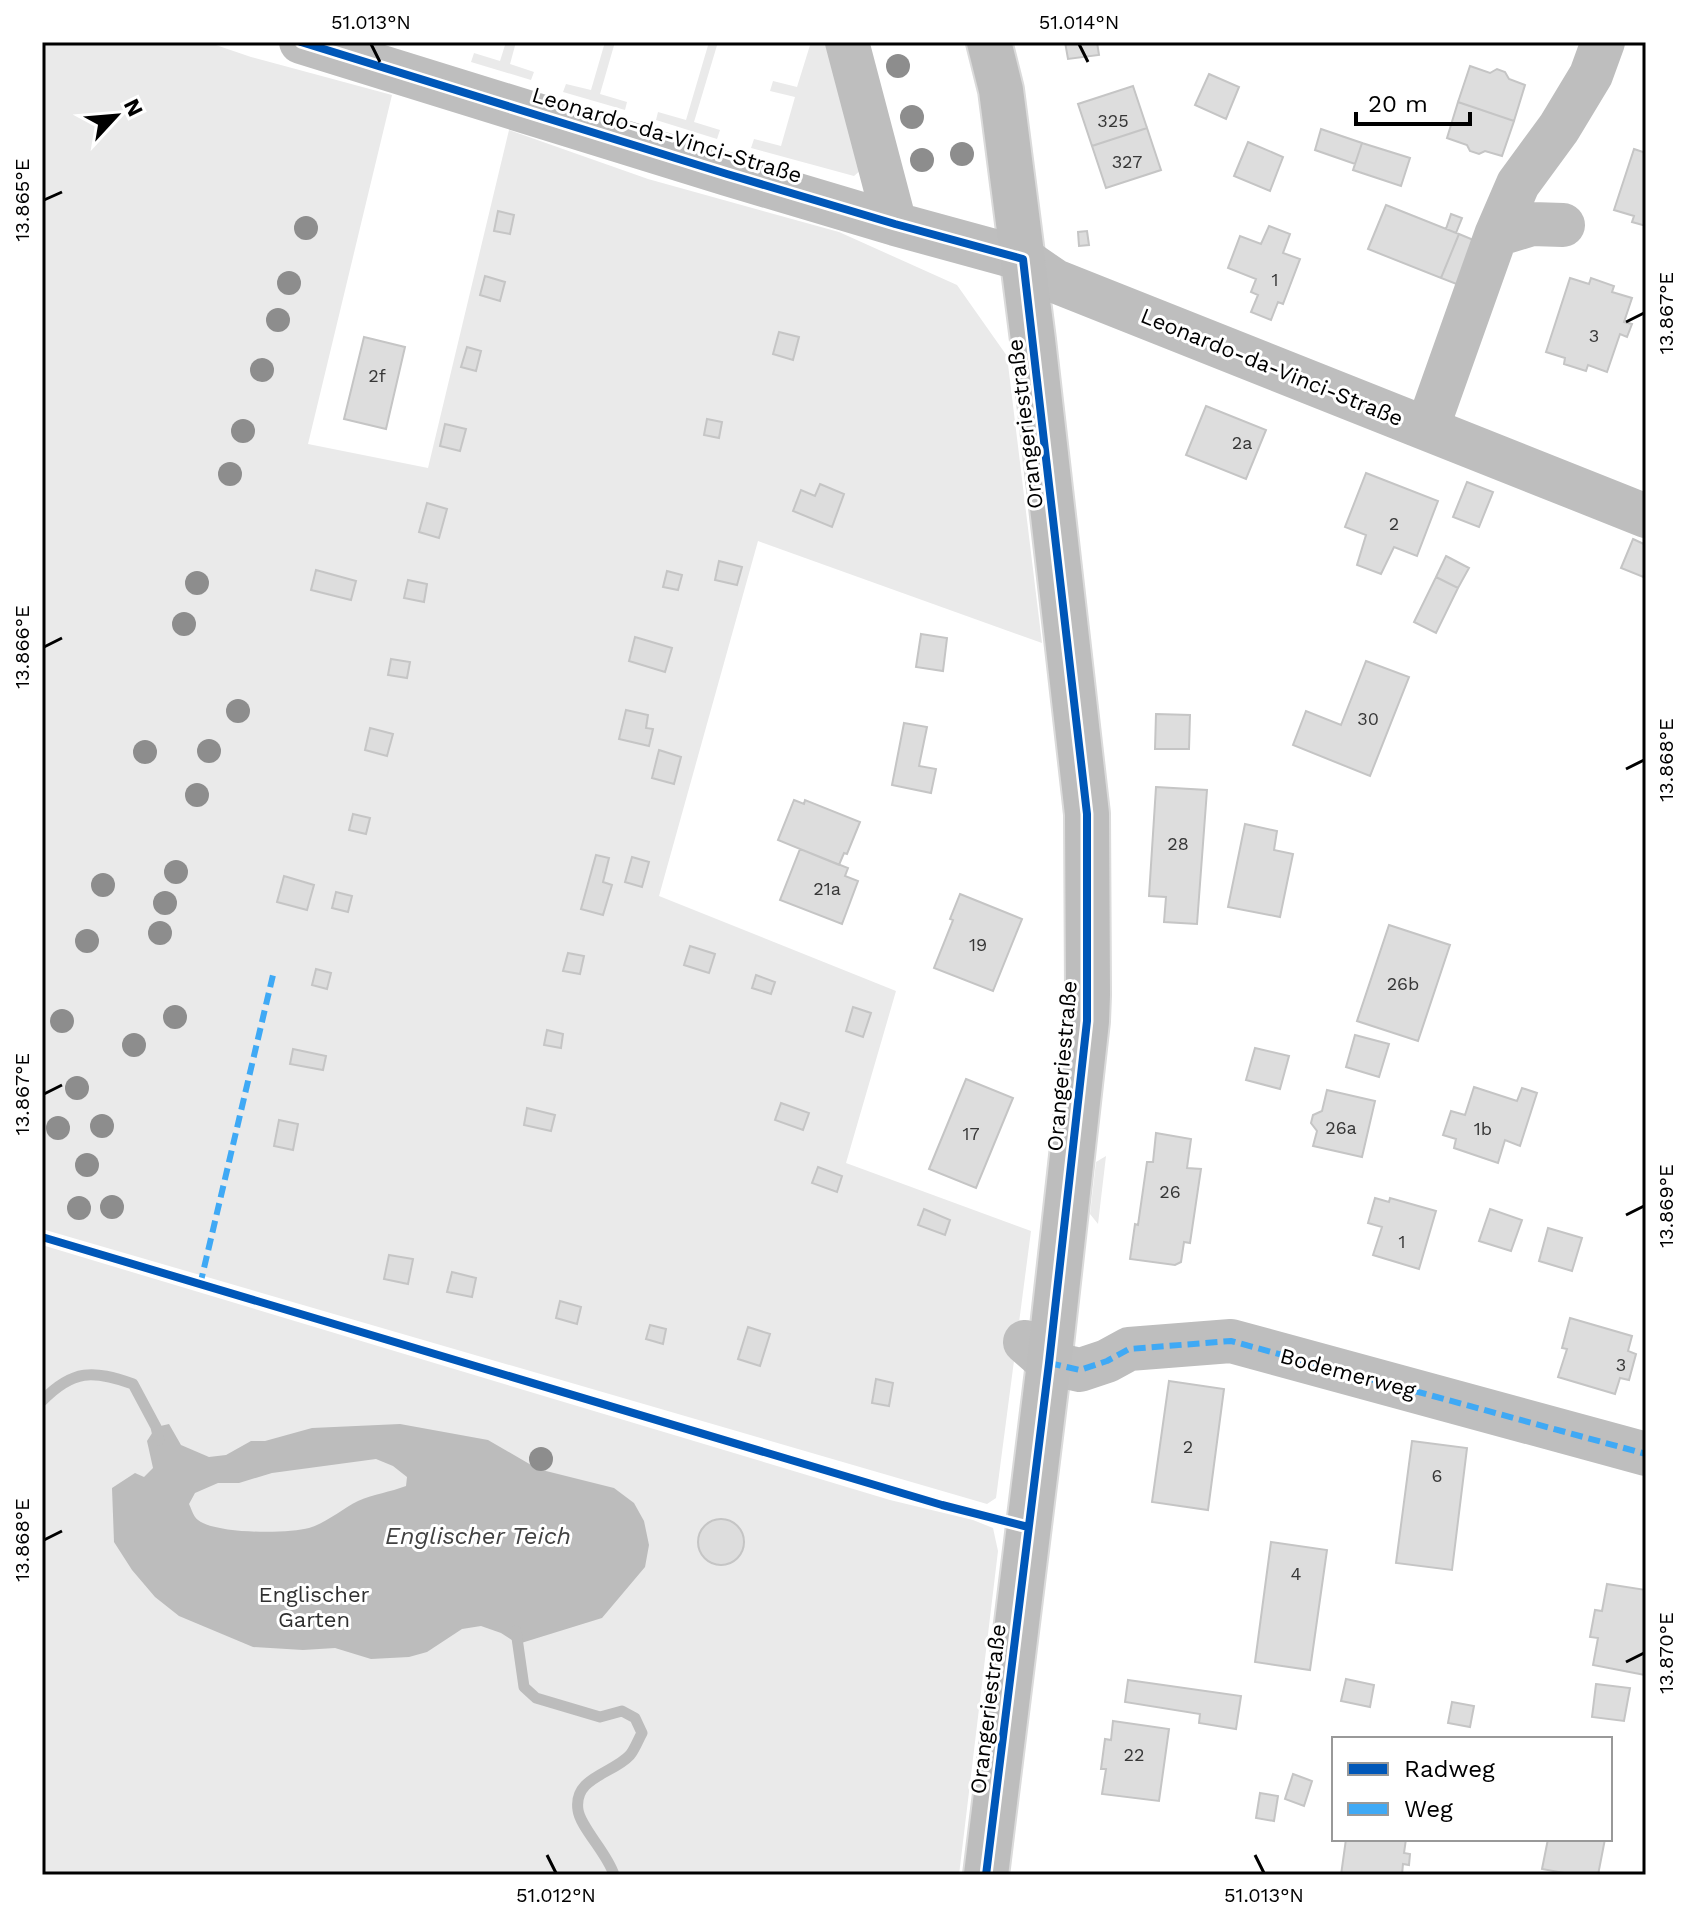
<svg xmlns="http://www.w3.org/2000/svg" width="1688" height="1917" font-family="'Work Sans',sans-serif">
  <rect width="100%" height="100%" fill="#fff"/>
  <path fill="#eaeaea" d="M42 42H207L251 57 392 95 308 444 428 468 509 130 648 179 839 232 957 285 1007 356 1042 643 758 541 659 896 896 991 846 1163 1031 1231 996 1498 987 1504 42 1229Z
    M506 42H516L510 64 534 72 531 80 471 62 474 53 500 61Z
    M605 42H615L600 94 627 102 625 110 563 92 566 84 591 90Z
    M709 42H718L694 122 720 130 717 139 656 120 658 112 686 120Z
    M811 42H829L862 169 854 176 751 148 754 139 781 146 795 97 770 91 773 81 797 87Z
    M1106 1156 1098 1224 1090 1214 1096 1162Z
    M42 1245 890 1500 973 1520 993 1528 998 1551 959 1875H42Z"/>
  <path fill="#bcbcbc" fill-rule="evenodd" d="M169 1424 181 1445 209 1457 226 1455 251 1441H265L312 1428 400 1424 488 1440 538 1469 614 1488 634 1503 644 1521 649 1545 645 1567 602 1618 518 1644 501 1633 481 1626 462 1629 427 1652 409 1657 371 1659 335 1648 303 1650 253 1647 179 1616 155 1597 132 1570 114 1542 112 1488 135 1473 144 1477 153 1468 147 1441 156 1427ZM376 1459 393 1466 407 1477 406 1486C390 1492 374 1494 358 1501 342 1509 326 1523 309 1528 287 1534 215 1534 198 1520 193 1516 192 1510 189 1504L195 1493 218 1483H239L272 1473Z"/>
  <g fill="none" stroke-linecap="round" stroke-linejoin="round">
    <path stroke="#bcbcbc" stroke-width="11" d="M42 1401C73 1369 93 1370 133 1384L156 1427 159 1440
      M516 1631 524 1687 536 1698 600 1717 622 1711 635 1718 642 1733C638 1740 635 1749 630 1755 613 1774 573 1777 578 1810 580 1827 608 1854 614 1875"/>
  </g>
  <path fill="#ddd" stroke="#c5c5c5" stroke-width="2" d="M1065 42H1097L1099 55 1068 59Z
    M1470 66 1490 73 1497 69 1505 72 1509 79 1525 85 1514 121 1458 102Z
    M1209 74 1239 87 1226 119 1195 105Z
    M1133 86 1147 128 1092 146 1078 104Z
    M1458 102 1514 121 1502 156 1485 151 1479 154 1470 151 1467 145 1447 138Z
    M1147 128 1161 170 1106 188 1092 146Z
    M1321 129 1362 143 1355 164 1315 150Z
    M1248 142 1283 157 1270 191 1234 176Z
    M1362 143 1410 158 1401 186 1353 170Z
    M1634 149 1646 153V226L1632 222 1634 216 1614 210Z
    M1386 205 1459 234 1441 278 1368 249Z
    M498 211 514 215 510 234 494 231Z
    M1451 214 1462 218 1456 233 1446 229Z
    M1269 226 1290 234 1283 253 1300 259 1283 304 1278 302 1271 320 1251 312 1258 295 1251 292 1256 279 1228 268 1240 236 1261 244Z
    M1087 231 1089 245 1079 246 1078 232Z
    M1459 234 1476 241 1459 285 1441 278Z
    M485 276 505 282 500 301 480 295Z
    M1570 278 1589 284 1591 278 1614 286 1612 292 1632 298 1624 322 1632 324 1627 337 1620 334 1607 372 1588 365 1586 371 1564 364 1565 358 1546 352Z
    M779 332 799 337 793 360 773 354Z
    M364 337 405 347 386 429 344 419Z
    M467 347 481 351 476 371 461 367Z
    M1206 406 1266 430 1246 479 1186 455Z
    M707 419 722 422 719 438 704 435Z
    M445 424 466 429 460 451 440 446Z
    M1366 473 1438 501 1417 556 1394 547 1381 574 1357 565 1366 535 1345 527Z
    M1467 482 1493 492 1479 527 1453 517Z
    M820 484 844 494 832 527 793 511 801 490 815 496Z
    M427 503 447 509 439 538 419 532Z
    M1633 539 1646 545V578L1621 568Z
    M1446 556 1469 568 1458 588 1436 577Z
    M719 561 742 567 737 585 715 580Z
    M316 570 356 581 351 600 311 590Z
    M667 571 682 575 678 590 663 587Z
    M1436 577 1458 588 1436 633 1414 622Z
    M408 580 427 584 424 602 404 598Z
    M921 634 947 638 943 671 916 667Z
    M635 637 672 648 665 672 629 661Z
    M391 659 410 662 407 678 388 675Z
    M1366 661 1409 677 1370 776 1293 745 1306 711 1341 725Z
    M626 710 648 715 646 728 653 729 649 746 619 739Z
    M1156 714 1190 715 1189 749H1155Z
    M904 723 927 727 919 766 936 769 931 793 892 785Z
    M370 728 393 734 387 756 365 750Z
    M659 750 681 757 674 784 652 778Z
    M1156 787 1207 790 1197 924 1164 922 1166 897 1149 896Z
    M794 800 804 804 805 800 860 822 847 854 844 853 839 865 778 840Z
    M353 814 370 818 366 834 349 830Z
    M1245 824 1277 831 1274 850 1293 854 1280 917 1228 907Z
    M800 849 848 868 845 876 858 881 842 924 780 900Z
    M596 855 609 858 603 882 612 885 603 915 581 909Z
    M632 857 649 862 642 887 625 882Z
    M284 876 314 885 307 910 277 902Z
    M336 892 352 896 348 912 332 908Z
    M960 894 1022 919 993 991 934 968 953 920 950 919Z
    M1389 925 1450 945 1418 1041 1357 1021Z
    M690 946 715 954 709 973 684 965Z
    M568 953 584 956 580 974 563 971Z
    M316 969 331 973 327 989 312 985Z
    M756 975 775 982 771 994 752 988Z
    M853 1007 871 1013 863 1037 846 1031Z
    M547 1030 563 1034 561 1048 544 1045Z
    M1355 1035 1389 1044 1379 1077 1346 1067Z
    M1255 1048 1289 1056 1280 1089 1246 1080Z
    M293 1049 326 1056 323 1070 290 1064Z
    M966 1079 1013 1098 976 1188 929 1169Z
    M1474 1087 1517 1101 1522 1088 1537 1093 1520 1146 1505 1140 1498 1163 1454 1148 1456 1139 1443 1135 1451 1111 1465 1115Z
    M1327 1090 1375 1101 1362 1157 1313 1146 1317 1131 1311 1123 1313 1115 1322 1111Z
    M781 1103 809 1113 803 1130 775 1120Z
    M527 1108 555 1115 551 1131 524 1125Z
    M279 1120 298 1124 293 1150 274 1146Z
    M1156 1133 1191 1139 1187 1168 1201 1169 1190 1243 1184 1242 1181 1262 1175 1265 1130 1259 1135 1224 1138 1225 1147 1162H1153Z
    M818 1167 842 1176 837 1192 812 1183Z
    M1375 1198 1389 1202 1390 1198 1436 1211 1419 1269 1373 1255 1382 1227 1368 1223Z
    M924 1209 950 1220 945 1235 918 1225Z
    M1490 1209 1522 1220 1511 1251 1479 1241Z
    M1548 1228 1582 1238 1572 1271 1539 1261Z
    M389 1255 413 1259 408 1284 384 1279Z
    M452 1272 476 1278 472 1297 447 1292Z
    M560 1301 581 1307 577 1324 556 1318Z
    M1570 1318 1632 1336 1628 1351 1636 1354 1629 1380 1620 1378 1615 1394 1558 1377 1567 1349 1562 1348Z
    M650 1325 666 1329 663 1344 646 1339Z
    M748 1327 770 1334 760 1366 738 1359Z
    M876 1379 893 1383 889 1406 872 1403Z
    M1169 1381 1224 1389 1208 1510 1152 1502Z
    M1412 1441 1467 1448 1452 1570 1396 1563Z
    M698 1542a23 23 0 1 1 46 0a23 23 0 1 1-46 0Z
    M1271 1542 1327 1550 1310 1670 1255 1662Z
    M1607 1584 1646 1590 1645 1675 1593 1665 1598 1638 1590 1637 1595 1610 1602 1611Z
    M1346 1679 1374 1685 1370 1707 1341 1701Z
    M1128 1680 1241 1696 1236 1729 1199 1723 1200 1714 1125 1702Z
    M1596 1684 1630 1688 1624 1721 1592 1717Z
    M1452 1702 1474 1706 1470 1727 1448 1723Z
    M1113 1721 1169 1729 1159 1801 1102 1794 1106 1769H1101L1105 1739 1111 1740Z
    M1293 1774 1312 1781 1304 1806 1285 1799Z
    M1260 1793 1278 1796 1274 1821 1256 1818Z
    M1346 1839H1406L1404 1853 1410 1854 1409 1865 1403 1864 1402 1875H1341Z
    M1548 1839H1605L1598 1875H1575L1542 1869Z"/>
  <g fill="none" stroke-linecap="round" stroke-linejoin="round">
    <g stroke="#dbdbdb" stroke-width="48">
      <path id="major" d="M986 1875 1049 1363 1087 1021 1088 995 1087 814 1033 340 1001 90 989 42"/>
    </g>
    <path stroke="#bebebe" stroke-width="44" d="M301 42 727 174 895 224 1023 259 1055 281 1646 516
      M847 42 895 224
      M1496 235 1532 224 1563 225
      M1427 429 1496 235 1518 184 1559 128 1591 75 1603 42
      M1025 1342 1049 1363 1080 1370 1107 1361 1129 1349 1231 1341 1646 1454"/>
    <use href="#major" stroke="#bdbdbd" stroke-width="44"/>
    <path stroke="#3fa9f5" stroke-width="6" stroke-dasharray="12 6" stroke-linecap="butt" d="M200 1285 273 975
      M1049 1363 1080 1370 1107 1361 1129 1349 1231 1341 1646 1454"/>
    <g stroke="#fff" stroke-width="13">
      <path id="cycleway" d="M301 42 727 174 895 224 1023 259 1087 814V1021L1049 1363 986 1875
        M42 1237 942 1505 1028 1527"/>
    </g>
    <use href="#cycleway" stroke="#0057b8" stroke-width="8"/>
  </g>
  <g fill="#8d8d8d">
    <circle cx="898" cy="66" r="12"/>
    <circle cx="912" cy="117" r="12"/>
    <circle cx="962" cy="154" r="12"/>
    <circle cx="922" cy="160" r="12"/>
    <circle cx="306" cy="228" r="12"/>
    <circle cx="289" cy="283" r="12"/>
    <circle cx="278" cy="320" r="12"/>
    <circle cx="262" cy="370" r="12"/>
    <circle cx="243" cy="431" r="12"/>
    <circle cx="230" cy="474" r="12"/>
    <circle cx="197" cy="583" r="12"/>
    <circle cx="184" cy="624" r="12"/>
    <circle cx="238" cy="711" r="12"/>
    <circle cx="209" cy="751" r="12"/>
    <circle cx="145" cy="752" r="12"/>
    <circle cx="197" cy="795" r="12"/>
    <circle cx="176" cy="872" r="12"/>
    <circle cx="103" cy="885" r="12"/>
    <circle cx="165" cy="903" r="12"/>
    <circle cx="160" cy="933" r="12"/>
    <circle cx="87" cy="941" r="12"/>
    <circle cx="175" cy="1017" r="12"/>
    <circle cx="62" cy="1021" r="12"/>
    <circle cx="134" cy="1045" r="12"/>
    <circle cx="77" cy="1088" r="12"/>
    <circle cx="102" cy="1126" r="12"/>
    <circle cx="58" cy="1128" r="12"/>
    <circle cx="87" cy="1165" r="12"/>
    <circle cx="112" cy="1207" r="12"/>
    <circle cx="79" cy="1208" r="12"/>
    <circle cx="541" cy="1459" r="12"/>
  </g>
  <path fill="none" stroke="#000" stroke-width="3" d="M371 44 380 62M1079 44 1088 62M44 200 62 192M1626 322 1644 313M44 647 62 638M1626 769 1644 760M44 1094 62 1085M1626 1215 1644 1206M44 1540 62 1531M1626 1662 1644 1653M547 1855 556 1873M1255 1855 1264 1873"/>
  <g text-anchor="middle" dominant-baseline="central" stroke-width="6" stroke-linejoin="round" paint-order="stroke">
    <g font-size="18" fill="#373737">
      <text x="1113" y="120">325</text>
      <text x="1127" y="161">327</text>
      <text x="1275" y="279">1</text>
      <text x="1594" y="335">3</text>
      <text x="377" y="375">2f</text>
      <text x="1242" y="442">2a</text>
      <text x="1394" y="523">2</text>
      <text x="1368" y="718">30</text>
      <text x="1178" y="843">28</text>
      <text x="827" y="888">21a</text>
      <text x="978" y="944">19</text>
      <text x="1403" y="983">26b</text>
      <text x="1341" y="1127">26a</text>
      <text x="1483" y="1128">1b</text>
      <text x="971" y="1133">17</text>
      <text x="1170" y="1191">26</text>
      <text x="1402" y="1241">1</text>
      <text x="1621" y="1364">3</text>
      <text x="1188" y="1446">2</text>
      <text x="1437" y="1475">6</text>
      <text x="1296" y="1573">4</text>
      <text x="1134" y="1754">22</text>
    </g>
    <g font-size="22" fill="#000" stroke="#fff">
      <text transform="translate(667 135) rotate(17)">Leonardo-da-Vinci-Straße</text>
      <text transform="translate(1272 367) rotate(22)">Leonardo-da-Vinci-Straße</text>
      <text transform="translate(1025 424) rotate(-97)">Orangeriestraße</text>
      <text transform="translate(1062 1066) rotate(-85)">Orangeriestraße</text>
      <text transform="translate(1348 1373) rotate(15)">Bodemerweg</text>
      <text transform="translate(988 1709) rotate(-83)">Orangeriestraße</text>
    </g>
    <g font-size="22" fill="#303030" stroke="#fff">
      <text x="314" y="1594">Englischer<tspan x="314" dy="25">Garten</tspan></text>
    </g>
    <g font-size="24" font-style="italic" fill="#414141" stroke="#fff">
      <text x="478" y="1536">Englischer Teich</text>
    </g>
  </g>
  <rect width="1688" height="1917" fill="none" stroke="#ffffff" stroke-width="88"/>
  <rect x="1332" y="1737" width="280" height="104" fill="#ffffff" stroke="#999999" stroke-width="2"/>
  <rect x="1348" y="1763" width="40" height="12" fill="#0057b8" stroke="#999999" stroke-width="2"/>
  <text x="1404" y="1777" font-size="24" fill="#000000">Radweg</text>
  <rect x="1348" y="1803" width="40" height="12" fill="#3fa9f5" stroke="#999999" stroke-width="2"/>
  <text x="1404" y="1817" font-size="24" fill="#000000">Weg</text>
  <g transform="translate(116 116) rotate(64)" stroke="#ffffff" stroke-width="6" paint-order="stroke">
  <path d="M0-6L14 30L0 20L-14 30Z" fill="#000000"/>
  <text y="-12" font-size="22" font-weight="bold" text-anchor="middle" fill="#000000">N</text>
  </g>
  <path d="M1356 112v12h114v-12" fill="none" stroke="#000000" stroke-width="4"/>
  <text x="1368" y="112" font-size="24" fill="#000000" stroke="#ffffff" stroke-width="6" paint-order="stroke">20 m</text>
  <rect x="44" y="44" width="1600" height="1829" fill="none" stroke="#000" stroke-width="3"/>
  <g font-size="20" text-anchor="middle" fill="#000">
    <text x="371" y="29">51.013°N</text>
    <text x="1079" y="29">51.014°N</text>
    <text transform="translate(22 200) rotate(-90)" y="7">13.865°E</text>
    <text transform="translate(1666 313) rotate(-90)" y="7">13.867°E</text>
    <text transform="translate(22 647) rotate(-90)" y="7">13.866°E</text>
    <text transform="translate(1666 760) rotate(-90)" y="7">13.868°E</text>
    <text transform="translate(22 1094) rotate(-90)" y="7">13.867°E</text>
    <text transform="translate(1666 1206) rotate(-90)" y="7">13.869°E</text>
    <text transform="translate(22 1540) rotate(-90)" y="7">13.868°E</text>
    <text transform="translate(1666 1653) rotate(-90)" y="7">13.870°E</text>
    <text x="556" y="1902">51.012°N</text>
    <text x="1264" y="1902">51.013°N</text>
  </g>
</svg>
